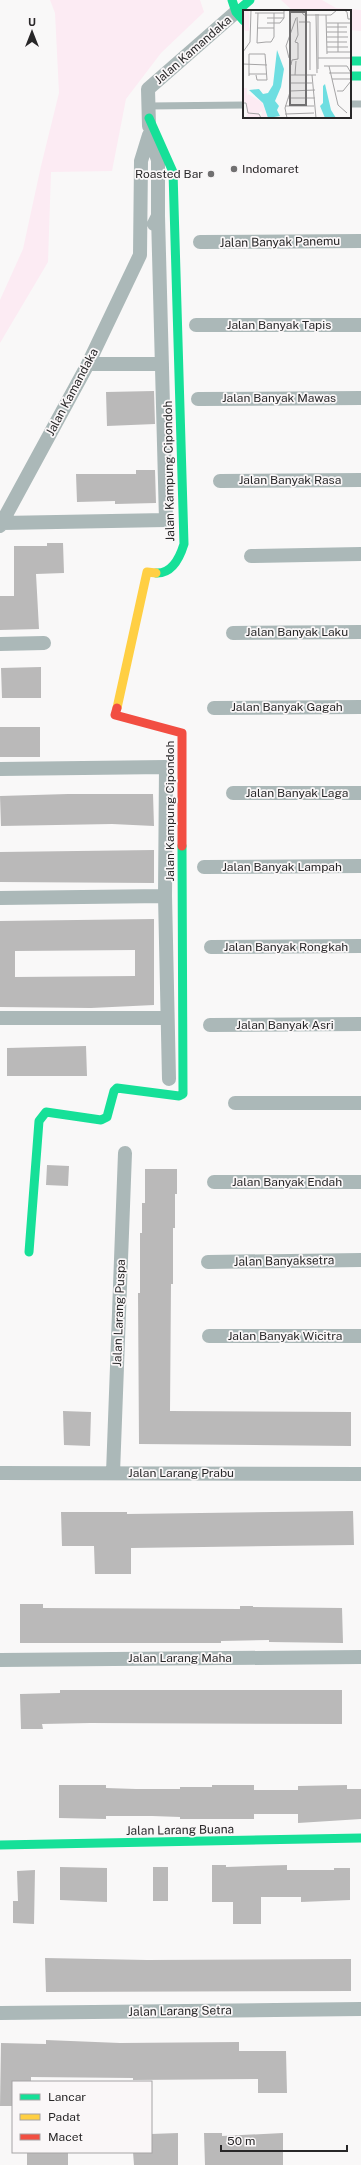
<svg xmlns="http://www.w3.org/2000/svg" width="361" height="2165" font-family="'Public Sans',sans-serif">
  <rect width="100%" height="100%" fill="#f9f8f8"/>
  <path fill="#fcebf3" d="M50 0H200L204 12 161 53 126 99 112 171 51 172 48 262 0 343V300L23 249 41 166 59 93 55 13Z
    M281 0H322L336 8 361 10V31L350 30V11H293Z"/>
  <path fill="#bab9b9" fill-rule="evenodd" d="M154 391 155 424 107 426 106 392Z
    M136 470H155L156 503 115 504V501L77 502 76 474H136Z
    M47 543H63L64 573 36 574 39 629 0 630V596H14V546H47Z
    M41 667V698H2L1 668Z
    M0 727H40V757H0Z
    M68 794H153L154 826 112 824 1 826 0 796Z
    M154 850V883L0 882V852Z
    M154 919V1005L91 1008 0 1007V921ZM135 950V976L15 977V951Z
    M86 1046 87 1076H7V1048Z
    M47 1165 69 1166 68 1186 46 1185Z
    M145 1169H177V1194H175V1228H173V1284H171L170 1411 351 1412V1446L139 1444 138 1293H140V1233H142V1203H145Z
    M63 1411 91 1412 90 1446 64 1445Z
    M353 1511 354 1545 131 1548V1574H95L94 1546H62L61 1512H127V1514Z
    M20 1604H43V1608L240 1609V1606H253V1607L342 1608 343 1643 269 1642V1640L221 1641V1643H20Z
    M60 1690H342V1724L90 1723 42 1724 43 1729H21L20 1694 60 1693Z
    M59 1785H106V1788L136 1789H180V1787H212V1785H254V1790H298V1786L347 1785V1789H361V1819L298 1823V1814H254V1819H180V1817L152 1816H106V1819L59 1818Z
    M212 1865H226V1867L287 1865V1870H334V1868H350V1900L301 1902V1897H261V1924H233V1902H212Z
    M60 1867 107 1868V1902L60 1900Z
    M153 1867H168V1901H153Z
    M35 1870 34 1924 13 1923V1901H18L17 1871Z
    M45 1958 147 1960 351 1959V1991L46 1992Z
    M46 2040 120 2043 239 2042V2051H286L287 2093H258V2079L133 2080V2078L31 2077V2082H13V2106H0L1 2043 46 2044Z
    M178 2133V2165H134L133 2152H151V2134Z
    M204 2133H222V2136L283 2133V2165H205Z
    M27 2152H68V2165H27Z"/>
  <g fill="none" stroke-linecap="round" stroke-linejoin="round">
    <path stroke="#abb8b8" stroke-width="7" d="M350 104H361
      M149 106 244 105"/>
    <path stroke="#abb8b8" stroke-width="14" d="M149 126 148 89 236 12
      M153 146 158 160V216L154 224
      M200 242 361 241
      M196 325H361
      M88 364H162
      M198 399 361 398
      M220 481 361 480
      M2 523 166 520 158 216
      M0 526 88 364 140 255 141 161 149 135
      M251 556 361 554
      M233 633 361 632
      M0 644 44 643
      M214 708 361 707
      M0 769 166 767 165 896 169 1079
      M233 793H361
      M204 867 361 866
      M0 898 165 896
      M211 947 361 946
      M0 1018H167
      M210 1025 361 1024
      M235 1103H361
      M214 1182H361
      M208 1262 361 1260
      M209 1336H361
      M0 1473 361 1474
      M113 1473 125 1153
      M0 1660 361 1657
      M0 2013 361 2009"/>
    <path stroke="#16e098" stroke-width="9" d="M232 0 236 12 244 21
      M236 12 250 0
      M350 61H361
      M350 76H361
      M149 118 173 172 184 544C180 557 172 574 156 573
      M29 1252 39 1121 46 1112 101 1120 107 1117 114 1091 117 1088 179 1096 183 1094 182 846
      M0 1845 361 1838"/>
    <path stroke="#ffcf43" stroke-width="9" d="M117 708 147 572 156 573"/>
    <path stroke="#f24e42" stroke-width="9" d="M117 708 115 715 182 733V846"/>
  </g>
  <g fill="#717071" stroke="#faf7f8" stroke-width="1.5">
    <circle cx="234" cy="169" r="4"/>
    <circle cx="211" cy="174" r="4"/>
  </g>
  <g text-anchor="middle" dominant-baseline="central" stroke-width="3.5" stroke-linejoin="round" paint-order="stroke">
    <g font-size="12" fill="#282728" stroke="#faf7f8">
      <text transform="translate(193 50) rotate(-41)">Jalan Kamandaka</text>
      <text transform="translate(280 242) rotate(-1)">Jalan Banyak Panemu</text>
      <text x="279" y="325">Jalan Banyak Tapis</text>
      <text transform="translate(72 392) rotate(-62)">Jalan Kamandaka</text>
      <text x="279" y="398">Jalan Banyak Mawas</text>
      <text transform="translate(169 471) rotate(-91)">Jalan Kampung Cipondoh</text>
      <text x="290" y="480">Jalan Banyak Rasa</text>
      <text x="297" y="632">Jalan Banyak Laku</text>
      <text x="287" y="707">Jalan Banyak Gagah</text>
      <text x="297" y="793">Jalan Banyak Laga</text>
      <text transform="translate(170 811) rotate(-90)">Jalan Kampung Cipondoh</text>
      <text x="282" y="867">Jalan Banyak Lampah</text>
      <text x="286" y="947">Jalan Banyak Rongkah</text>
      <text x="285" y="1025">Jalan Banyak Asri</text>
      <text x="287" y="1182">Jalan Banyak Endah</text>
      <text transform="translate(284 1261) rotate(-1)">Jalan Banyaksetra</text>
      <text transform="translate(119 1313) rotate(-88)">Jalan Larang Puspa</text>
      <text x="285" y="1336">Jalan Banyak Wicitra</text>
      <text x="181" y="1473">Jalan Larang Prabu</text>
      <text x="180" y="1658">Jalan Larang Maha</text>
      <text transform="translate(180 1830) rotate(-1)">Jalan Larang Buana</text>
      <text transform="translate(180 2011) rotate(-1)">Jalan Larang Setra</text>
    </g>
    <g font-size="12" fill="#282728" stroke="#faf7f8" text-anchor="start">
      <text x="242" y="169">Indomaret</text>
      <text x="203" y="174" text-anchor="end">Roasted Bar</text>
    </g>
  </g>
  <g transform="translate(243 10)">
    <rect width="108" height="108" fill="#f9f8f8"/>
    <path d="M0 0H6V21H2ZM1 78H4V86L5 84 19 92 25 108 18 107 19 101 16 103 18 108H4L3 92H0Z" fill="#fcebf3"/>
    <path d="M34 40 41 59 38 77 32 91 36 96 34 100 37 106 25 108 20 93 6 80 16 79 20 84 25 83 30 75ZM82 74 88 100 93 108H82L77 96 80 93V76Z" fill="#6edee1"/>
    <path fill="none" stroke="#a5a4a5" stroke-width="1" d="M57 0 61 5H88L94 0M101 0 104 2 105 9H108M12 3H41M15 3 14 33 23 32H28L31 27V3M73 4 74 63M75 4V59M83 5 84 44M24 8H41M56 12H67V60M24 13H37L41 8V1M84 13H108M95 13V42M84 17H104M15 18H31M84 22H104M84 27H105M84 32H104M84 37H105M0 42 7 32 8 0M84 42H108M46 48 43 36 53 8M75 48H108M0 54 24 55M48 55 49 50 55 49V33L52 32 55 25 54 7M81 56H104L108 63M86 56 95 95 104 103M86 63H108M6 64H23M13 65 14 70H24M47 65H73M52 65 53 51M69 65 73 108M6 66V44H22L24 70M89 69H108M47 73H69M47 81 72 80M94 81H100L108 71M45 88H72M0 93H3L5 103 16 104 18 108M42 96H71M42 104 71 103M44 108 42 98 47 82V60"/>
    <path fill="#717071" fill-opacity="0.15" stroke="#717071" stroke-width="2" d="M47 2H63V95H47Z"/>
    <rect width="108" height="108" fill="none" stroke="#282728" stroke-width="2"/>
  </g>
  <rect x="12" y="2081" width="140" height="72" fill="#faf7f8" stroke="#a6a4a5"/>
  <rect x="20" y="2094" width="20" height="6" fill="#16e098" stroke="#a6a4a5"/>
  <text x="48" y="2101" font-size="12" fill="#282728">Lancar</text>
  <rect x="20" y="2114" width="20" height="6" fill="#ffcf43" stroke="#a6a4a5"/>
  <text x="48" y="2121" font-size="12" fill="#282728">Padat</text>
  <rect x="20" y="2134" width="20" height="6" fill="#f24e42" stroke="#a6a4a5"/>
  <text x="48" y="2141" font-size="12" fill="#282728">Macet</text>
  <g transform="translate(32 32)" stroke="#faf7f8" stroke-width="3" paint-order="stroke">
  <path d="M0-3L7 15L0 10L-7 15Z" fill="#282728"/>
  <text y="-6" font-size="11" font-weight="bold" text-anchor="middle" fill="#282728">U</text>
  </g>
  <path d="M221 2145v6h126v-6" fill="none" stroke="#282728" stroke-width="2"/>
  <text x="227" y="2145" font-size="12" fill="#282728" stroke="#faf7f8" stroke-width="3" paint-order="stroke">50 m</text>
</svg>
